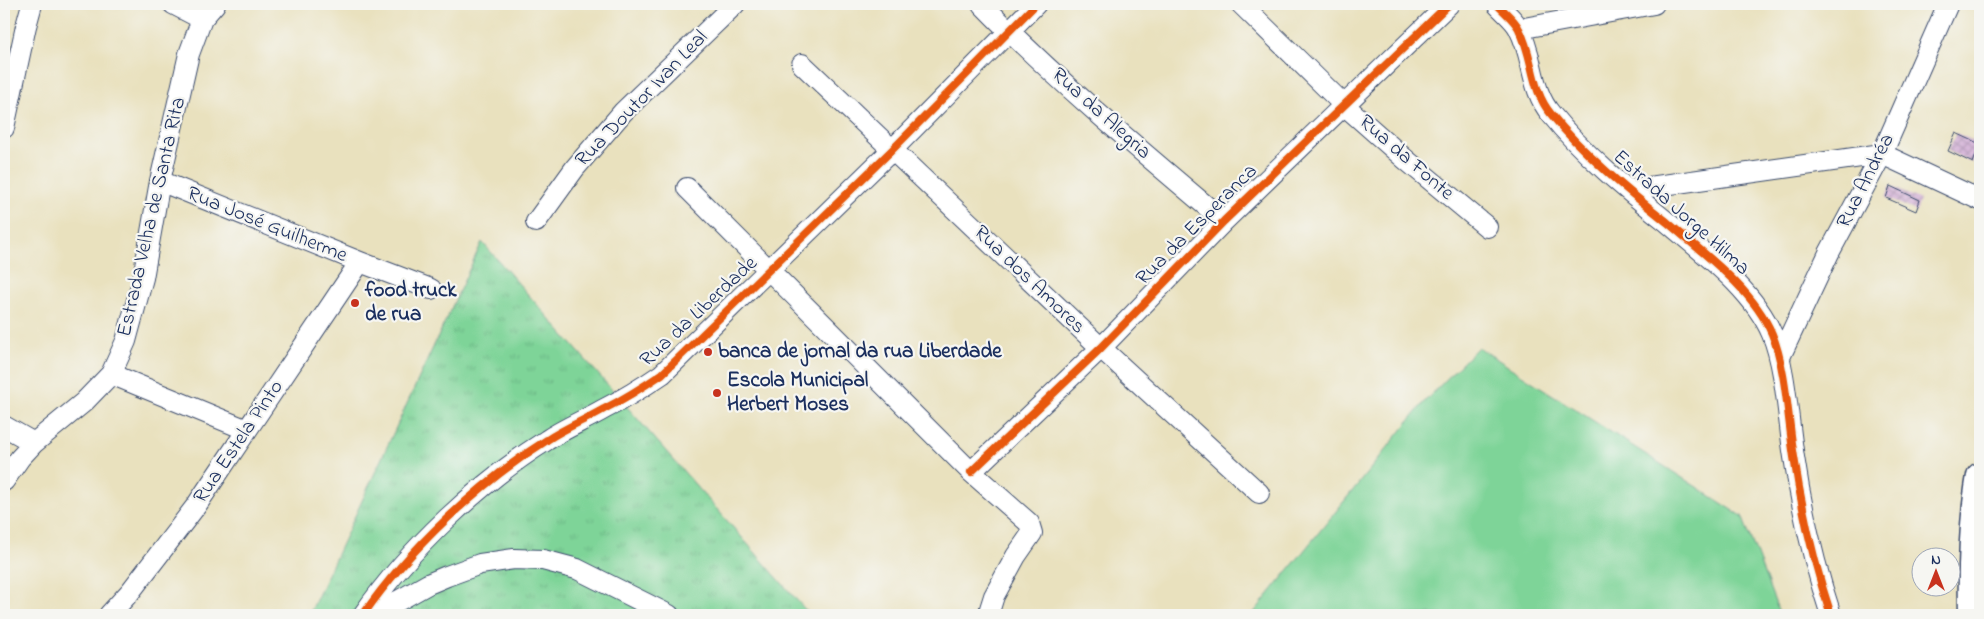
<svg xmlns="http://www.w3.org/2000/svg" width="1984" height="619" font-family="'Indie Flower',sans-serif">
  <defs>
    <pattern id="park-tufts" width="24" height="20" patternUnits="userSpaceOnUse" patternTransform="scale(1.25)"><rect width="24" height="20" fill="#7ed498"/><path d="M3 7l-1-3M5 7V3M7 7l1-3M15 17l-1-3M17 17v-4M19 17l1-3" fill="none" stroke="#6cb685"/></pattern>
    <pattern id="building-cross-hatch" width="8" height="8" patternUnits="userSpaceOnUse" patternTransform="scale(1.25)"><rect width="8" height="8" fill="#cfa8d3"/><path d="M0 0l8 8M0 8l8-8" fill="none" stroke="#a789ae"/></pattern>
  </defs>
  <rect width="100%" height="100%" fill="#f6f6f2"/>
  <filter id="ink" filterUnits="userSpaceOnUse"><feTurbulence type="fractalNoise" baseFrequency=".02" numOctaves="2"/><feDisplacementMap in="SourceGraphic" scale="10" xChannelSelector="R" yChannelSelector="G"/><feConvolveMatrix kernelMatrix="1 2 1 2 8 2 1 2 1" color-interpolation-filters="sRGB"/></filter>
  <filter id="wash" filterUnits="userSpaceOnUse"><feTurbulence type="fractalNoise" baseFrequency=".0096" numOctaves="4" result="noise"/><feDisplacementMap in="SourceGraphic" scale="20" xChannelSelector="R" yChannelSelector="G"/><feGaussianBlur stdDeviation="1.12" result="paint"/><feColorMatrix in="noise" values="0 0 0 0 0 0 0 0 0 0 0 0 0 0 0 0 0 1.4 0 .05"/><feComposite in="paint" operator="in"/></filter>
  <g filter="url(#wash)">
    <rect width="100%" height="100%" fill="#e9e1be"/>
    <path fill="#7ed498" stroke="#4c827b" d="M1478 347 1742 516 1780 615H1252L1426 400Z"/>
    <path fill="url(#park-tufts)" stroke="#4c827b" d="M482 242 810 615H309Z"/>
    <g id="blocks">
      <path fill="url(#building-cross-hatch)" d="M1956 133 1980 144 1973 163 1948 151Z
        M1890 186 1920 200 1916 211 1886 198Z"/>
    </g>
  </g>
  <g filter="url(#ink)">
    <use href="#blocks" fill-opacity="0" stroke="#3a4a6c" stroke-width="1"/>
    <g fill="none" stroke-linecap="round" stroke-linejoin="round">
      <g stroke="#3a4a6c" stroke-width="22">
        <path id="minor" d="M173 4 202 19
          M982 4C1057 81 1141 151 1224 221
          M1241 4 1344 105 1405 159 1487 227
          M1497 4C1504 12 1515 20 1519 29 1534 57 1530 89 1551 114 1582 153 1628 191 1667 222 1703 253 1753 289 1772 334 1786 368 1788 420 1794 457 1802 511 1814 564 1831 615
          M1519 29 1654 4
          M802 64 1101 348 1259 493
          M4 128 26 26 32 4
          M160 181 360 262 431 289
          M687 188 971 472 1029 523 1032 533 1016 556 994 596 988 615
          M1628 190 1882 154 1980 200
          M536 222 575 168 623 112 735 4
          M1780 357 1829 253 1882 154 1948 4
          M111 374 247 430
          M4 426 34 443
          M971 472 1101 348 1224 221 1449 4
          M4 481 20 458 34 443 84 402 111 374 126 341 143 278 160 181 189 54 202 19 215 4
          M109 615 130 592 196 506 360 262
          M363 615C408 550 480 482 547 440 565 428 585 420 604 409 624 399 643 387 662 374L892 150 1036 4
          M373 615 428 584 447 576 480 564 514 559 543 560 577 569 669 615"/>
      </g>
      <g stroke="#3a4a6c" stroke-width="29">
        <path id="major" d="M1972 615C1971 569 1972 522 1980 476"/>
      </g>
      <use href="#minor" stroke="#fff" stroke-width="20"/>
      <use href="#major" stroke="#fff" stroke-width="26"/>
      <g stroke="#f6f6f2" stroke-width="11">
        <path id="cycleway" d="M1497 4C1504 12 1515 20 1519 29 1534 57 1530 89 1551 114 1582 153 1628 191 1667 222 1703 253 1753 289 1772 334 1786 368 1788 420 1794 457 1802 511 1814 564 1831 615
          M971 472 1101 348 1224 221 1449 4
          M363 615C408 550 480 482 547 440 565 428 585 420 604 409 624 399 643 387 662 374L892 150 1036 4"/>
      </g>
      <use href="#cycleway" stroke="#e8590c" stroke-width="8"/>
    </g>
  </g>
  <g fill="#c8321e" stroke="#f6f6f2" stroke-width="2">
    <circle cx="355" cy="303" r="5"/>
    <circle cx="708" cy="352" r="5"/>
    <circle cx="717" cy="393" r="5"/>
  </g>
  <g text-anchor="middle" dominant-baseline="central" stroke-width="4.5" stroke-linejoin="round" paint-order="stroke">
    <g font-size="21" fill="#1b2f5e" stroke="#f6f6f2">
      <text transform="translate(642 99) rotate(-46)">Rua Doutor Ivan Leal</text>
      <text transform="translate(1101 114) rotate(42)">Rua da Alegria</text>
      <text transform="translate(1406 158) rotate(41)">Rua da Fonte</text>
      <text transform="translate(1866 181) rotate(-63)">Rua Andréa</text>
      <text transform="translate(1681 213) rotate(42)">Estrada Jorge Hilma</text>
      <text transform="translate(152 217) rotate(-77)">Estrada Velha de Santa Rita</text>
      <text transform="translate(267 225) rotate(22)">Rua José Guilherme</text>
      <text transform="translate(1197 225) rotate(-45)">Rua da Esperanca</text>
      <text transform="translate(1029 280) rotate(44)">Rua dos Amores</text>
      <text transform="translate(699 312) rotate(-43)">Rua da Liberdade</text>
      <text transform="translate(239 442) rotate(-56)">Rua Estela Pinto</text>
    </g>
    <g font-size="21" font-weight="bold" fill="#1b2f5e" stroke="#f6f6f2" text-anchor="start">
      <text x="365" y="291">food truck<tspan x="365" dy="24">de rua</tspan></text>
      <text x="718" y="352">banca de jornal da rua Liberdade</text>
      <text x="727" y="381">Escola Municipal<tspan x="727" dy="24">Herbert Moses</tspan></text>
    </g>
  </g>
  <rect width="1984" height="619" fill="none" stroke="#f6f6f2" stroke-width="20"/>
  <g transform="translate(1936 572)"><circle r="24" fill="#f6f6f2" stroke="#9ea6b7"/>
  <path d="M0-4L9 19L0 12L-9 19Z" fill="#c8321e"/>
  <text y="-8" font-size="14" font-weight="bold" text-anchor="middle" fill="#1b2f5e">N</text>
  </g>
</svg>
